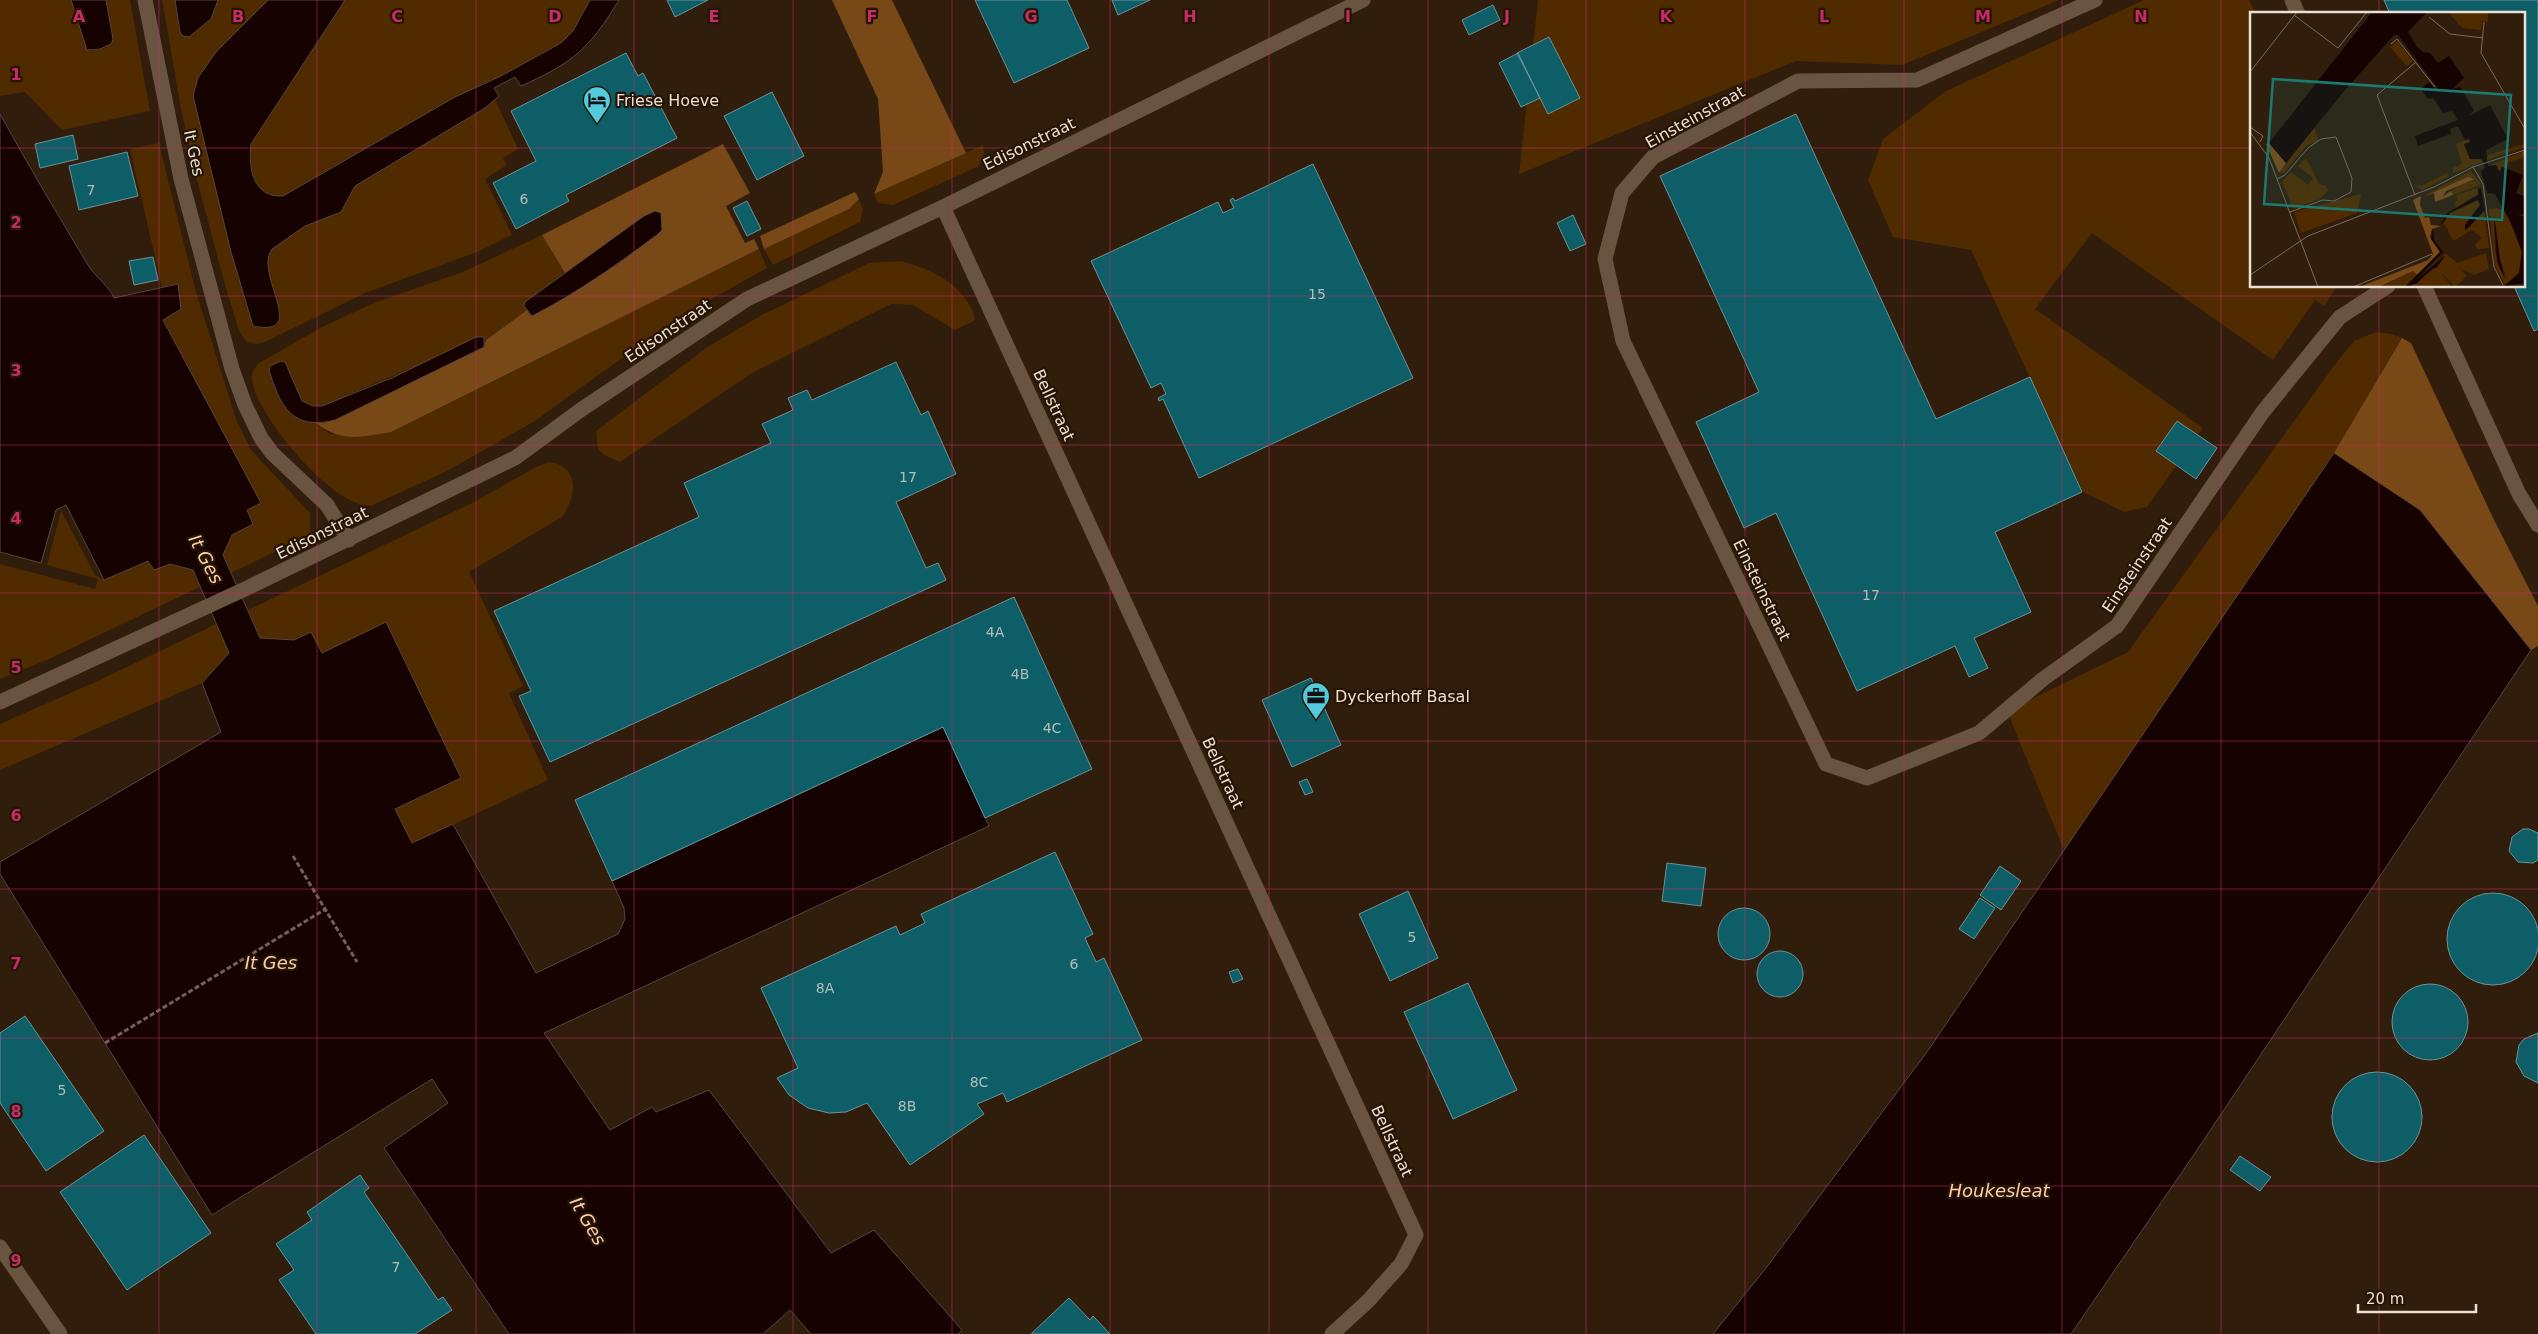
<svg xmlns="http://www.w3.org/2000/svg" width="2538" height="1334" font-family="'DejaVu Sans',sans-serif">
  <rect width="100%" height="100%" fill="#301d0c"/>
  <path fill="#502b00" d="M0 0H71L85 45 92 51 106 48 113 39 106 0H130L150 111 62 130 25 92 0 96Z
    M162 0H175L180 32 189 37 211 19 218 0H268L216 52 198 78 278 305C273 289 261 264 272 249L305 226 341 212 355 186 485 108 495 99 518 149 503 158 507 165 485 179 512 235 477 252 365 293 267 341 257 344 247 342 239 331 225 285 197 180 182 114Z
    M345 0H590L573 31 561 43 501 76 455 97 283 196C253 198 248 168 251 144Z
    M1538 0H2059L1902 65 1796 61 1519 174Z
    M2144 0H2249L2256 14H2252V286H2337L2324 306 2315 300 2273 360 2092 233 2035 309 2203 428 2147 507 2124 512 2083 492 1971 250 1893 237 1868 180 1883 139 1946 91Z
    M159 143 196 292 237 422 251 450 310 513V535L231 573 223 555 232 535 253 524 247 510 261 503 163 320 178 284 162 287 130 149Z
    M983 145 984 153 979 166 893 205 878 203 874 194Z
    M859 199 863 209 860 222 773 265 764 249 849 209Z
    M542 235 565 273 525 302 524 306 527 310 486 340 484 337 322 406H313L302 401 281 361 270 366 304 421 316 423 330 434 391 432 759 249 767 268 676 319 535 421 447 471 373 505C338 514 255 414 252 380 251 373 254 368 259 363L322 327 376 302 463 272Z
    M901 261C929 269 955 279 970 306 973 312 975 315 974 321L955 330 913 305 891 304 752 373 620 462 606 456 598 449 596 431 709 346 762 315 869 263Z
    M2376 332 2392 334 2402 338 2334 453 2064 850 2007 711 2128 652 2333 367 2354 341Z
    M550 462C581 468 576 497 562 517L469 572 523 686 509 693 548 780 412 844 395 808 460 778 386 622 322 653 311 632 294 640 260 638 248 610 472 503 538 466Z
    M61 511 95 575 104 580 149 561 154 570 170 564 193 570 200 587 51 658 0 679V564L95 589 98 579 47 565Z
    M216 624 229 653 202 683 0 770V724L102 679Z"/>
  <path fill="#784917" d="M832 0H892L966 153 874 194 883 172 878 99Z
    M723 144 750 193 726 206 745 243 754 239 759 249 391 432C361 437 342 443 316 423H324L484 347 486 340 527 310 530 315 616 265 662 230 644 216 565 273 542 235Z
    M855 192 859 199 849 209 764 249 760 236Z
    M2402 338 2411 343 2494 520 2538 606V646L2531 650 2420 510 2334 453Z"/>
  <path fill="#160200" stroke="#564440" d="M71 0H106L113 39 111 44 100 49 87 50Z
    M175 0H218L211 19 189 37 183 36 180 32Z
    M268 0H345L251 144C248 168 253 198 283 196L455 97 501 76 561 43 573 31 590 0H619C590 48 573 63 521 86L515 77 494 88 499 96 485 108 355 186 341 212 305 226 272 249C253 274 311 338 253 326L231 252 193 96 198 78 216 52Z
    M0 114C28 165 58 215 88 265 94 275 112 290 114 298L178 284 181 309 163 320 261 503 247 510 253 524 232 535 223 555 260 638 294 640 311 632 322 653 386 622 461 778 395 809 412 843 453 824 536 973 618 934 625 919 624 908 612 881 943 727 989 826 544 1033 610 1130 652 1107 656 1112 709 1090 831 1253 874 1230 962 1330 958 1334H811L790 1310 763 1334H509L384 1148 448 1103 432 1079 212 1215 0 874V862L221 732 202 683 229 653 193 570 170 564 154 570 148 561 104 580 66 505 56 510 41 563 0 552Z
    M655 211 661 213 662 230 658 234C618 264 577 293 532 316L524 306 525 302 644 216Z
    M476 337H484V347L335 420C292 431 280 406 269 370L270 366 281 361 285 362 302 401 313 406H322L394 377Z
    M2334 453 2420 510 2531 650 2193 1156 2071 1334H1713L1766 1268 1927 1052Z"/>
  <path fill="#0e5e68" stroke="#6d9297" d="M667 0H708L675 17Z
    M975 0H1067L1089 48 1014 83Z
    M1112 0H1150L1118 15Z
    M2384 0H2538V329L2534 331 2514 286H2524V14H2390Z
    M1493 5 1500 20 1469 35 1462 20Z
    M1549 37 1580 98 1548 114 1517 53Z
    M626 53 638 76 643 73 677 138 566 195 569 201 516 229 493 183 536 161 511 111Z
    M1518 53 1540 98 1521 107 1499 63Z
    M772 92 804 156 757 180 724 116Z
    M1796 114 1936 419 2030 377 2082 492 1995 532 2031 612 1974 638 1988 668 1969 677 1955 646 1857 691 1776 513 1744 528 1696 422 1759 392 1660 176Z
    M73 135 78 159 40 168 35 144Z
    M127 152 138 196 79 210 69 166Z
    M1313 164 1413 378 1199 478 1163 399 1159 401 1158 398 1166 394 1161 383 1151 388 1091 261 1218 202 1223 213 1234 208 1230 200 1233 198 1235 201Z
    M747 201 761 229 747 236 733 208Z
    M1573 215 1586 244 1570 251 1557 223Z
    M153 257 158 280 134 285 129 261Z
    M896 362 921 415 928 411 956 474 896 502 926 568 938 563 946 580 550 762 519 696 531 691 494 611 699 517 684 483 771 443 762 424 793 410 788 398 807 390 812 400Z
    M2177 421 2217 448 2196 479 2156 451Z
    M1014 597 1092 769 985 818 943 727 612 881 575 800Z
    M1311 678 1341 745 1292 767 1262 700Z
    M1307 779 1313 792 1305 795 1299 782Z
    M2523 829H2529L2538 833V860L2533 863 2518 862 2509 851 2512 837Z
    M1055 852 1093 934 1085 938 1096 962 1104 958 1142 1040 1007 1102 1003 1093 977 1104 984 1114 910 1165 867 1103 846 1112 829 1113 808 1108 789 1095 777 1078 798 1068 761 988 896 926 900 935 925 923 921 914Z
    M1667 863 1706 868 1701 906 1662 901Z
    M2000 866 2021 881 2001 910 1980 895Z
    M1408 891 1438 958 1390 981 1359 914Z
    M2447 939a46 46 0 1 1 92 0a46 46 0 1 1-92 0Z
    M1980 898 1995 908 1974 939 1959 929Z
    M1718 934a26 26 0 1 1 52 0a26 26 0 1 1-52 0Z
    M1757 974a23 23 0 1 1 46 0a23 23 0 1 1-46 0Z
    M1238 969 1243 979 1233 983 1229 972Z
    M1468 983 1517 1090 1453 1119 1404 1012Z
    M2392 1022a38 38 0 1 1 76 0a38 38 0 1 1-76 0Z
    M25 1016 104 1131 46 1171 0 1103V1033Z
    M2538 1033V1083L2524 1076 2516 1062 2519 1045 2524 1039Z
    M2332 1117a45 45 0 1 1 90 0a45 45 0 1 1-90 0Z
    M144 1135 211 1233 127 1290 60 1192Z
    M2240 1156 2271 1177 2260 1191 2230 1170Z
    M360 1175 369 1188 364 1192 438 1300 443 1297 452 1310 415 1334H316L279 1280 294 1270 276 1244 312 1220 307 1212Z
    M1069 1298 1090 1320 1093 1316 1110 1334H1031Z"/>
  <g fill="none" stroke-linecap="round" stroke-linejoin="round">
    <path stroke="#736254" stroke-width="3" stroke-dasharray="5 2.5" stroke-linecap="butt" d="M293 856 357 962
      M105 1043 324 910"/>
    <path stroke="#695441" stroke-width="15" d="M2095 0 1917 80 1798 81 1653 157 1622 193 1605 259 1623 341 1826 764 1867 778 1979 733 2043 679 2117 626 2262 413 2340 317 2388 286"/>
    <path stroke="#695441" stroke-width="15" d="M145 0 181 179 232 369 245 405 261 438 272 453 327 505 349 540
      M2292 0 2298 14
      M943 207 1416 1235 1401 1264 1368 1301 1332 1334
      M2424 286 2519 494 2538 525
      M0 702 243 590 515 458 582 409 747 299 943 207 1363 0
      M0 1247 60 1334"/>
  </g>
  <path fill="none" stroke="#c62c67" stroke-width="1" stroke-opacity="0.55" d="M159 0V1334M317 0V1334M476 0V1334M634 0V1334M793 0V1334M952 0V1334M1110 0V1334M1269 0V1334M1428 0V1334M1586 0V1334M1745 0V1334M1904 0V1334M2062 0V1334M2221 0V1334M2379 0V14M0 148H2252M2524 148H2538M2379 286V1334M0 296H2538M0 445H2538M0 593H2538M0 741H2538M0 889H2538M0 1038H2538M0 1186H2538"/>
  <defs>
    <g id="hotel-pin" transform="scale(1.4375)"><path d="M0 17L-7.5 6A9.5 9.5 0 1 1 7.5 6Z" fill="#53cbdc" stroke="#261404"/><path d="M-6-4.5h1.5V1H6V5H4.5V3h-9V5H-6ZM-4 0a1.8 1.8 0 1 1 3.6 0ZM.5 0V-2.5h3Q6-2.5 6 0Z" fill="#111"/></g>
    <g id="office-pin" transform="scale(1.4375)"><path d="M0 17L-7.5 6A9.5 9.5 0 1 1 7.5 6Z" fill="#53cbdc" stroke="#261404"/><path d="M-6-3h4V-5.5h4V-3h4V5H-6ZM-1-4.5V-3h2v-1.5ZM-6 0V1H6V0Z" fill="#111"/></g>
  </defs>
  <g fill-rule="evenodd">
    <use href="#hotel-pin" x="597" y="100"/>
    <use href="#office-pin" x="1316" y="696"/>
  </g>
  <g text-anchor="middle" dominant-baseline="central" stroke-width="4.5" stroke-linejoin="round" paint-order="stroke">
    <g font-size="14" fill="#b4bfb9">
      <text x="91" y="190">7</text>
      <text x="524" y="199">6</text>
      <text x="1317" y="294">15</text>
      <text x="908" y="477">17</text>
      <text x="1871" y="595">17</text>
      <text x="995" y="632">4A</text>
      <text x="1020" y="674">4B</text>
      <text x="1052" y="728">4C</text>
      <text x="1412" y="937">5</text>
      <text x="1074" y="964">6</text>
      <text x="825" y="988">8A</text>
      <text x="979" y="1082">8C</text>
      <text x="62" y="1090">5</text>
      <text x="907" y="1106">8B</text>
      <text x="396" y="1267">7</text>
    </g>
    <g font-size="16" fill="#ecdfd4" stroke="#261404" text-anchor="start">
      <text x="616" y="100">Friese Hoeve</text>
      <text x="1335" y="696">Dyckerhoff Basal</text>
    </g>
    <g font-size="16" fill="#ecdfd4" stroke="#261404">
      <text transform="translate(1695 117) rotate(-29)">Einsteinstraat</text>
      <text transform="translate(1029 144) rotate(-26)">Edisonstraat</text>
      <text transform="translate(194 153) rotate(78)">It Ges</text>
      <text transform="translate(668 331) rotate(-34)">Edisonstraat</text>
      <text transform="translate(1054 405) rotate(65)">Bellstraat</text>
      <text transform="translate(322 533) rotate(-26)">Edisonstraat</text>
      <text transform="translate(2137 565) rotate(-56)">Einsteinstraat</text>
      <text transform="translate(1762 590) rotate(64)">Einsteinstraat</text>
      <text transform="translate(1223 773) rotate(65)">Bellstraat</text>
      <text transform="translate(1392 1141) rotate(65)">Bellstraat</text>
    </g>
    <g font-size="18" font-style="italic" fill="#fdd0a9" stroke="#261404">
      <text transform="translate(206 559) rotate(62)">It Ges</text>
      <text x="271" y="962">It Ges</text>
      <text x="1999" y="1190">Houkesleat</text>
      <text transform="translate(588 1221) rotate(59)">It Ges</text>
    </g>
  </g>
  <g transform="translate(2250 12)">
    <rect width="275" height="275" fill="#301d0c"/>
    <path d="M198 0H238V10L232 9 231 18 212 16ZM147 29 163 49 157 54 140 35ZM64 115 69 129 57 133 34 161H29ZM219 127 220 130 214 133 220 147 226 145 233 150 203 161V156L212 152 206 132ZM275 132V135L236 148 238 143ZM275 139V145L259 150 256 156 247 153 251 155 250 160 246 153 238 154ZM56 146 69 172 76 174 78 179 70 187 43 197 32 170 41 160 58 173 63 166 48 154ZM221 159 231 172 230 173 203 183 201 179 209 173 225 168 228 173 224 165 173 184ZM197 161 199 164 172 178 163 172 171 174ZM231 175 239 236 228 237 225 233 232 226 222 218 203 229 195 212 192 214 200 201 227 188 230 193 216 211 232 202 229 181 206 196 205 191 208 188 206 183ZM111 182 107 201 51 221 44 200ZM247 196 255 199 261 211 272 240 269 261 255 273 245 254 239 197ZM244 203 250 248 257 266 249 256 245 238ZM195 242H196L207 251 236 241 239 257 224 263 211 257 217 264 205 275 190 259 202 275H159L186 256ZM163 259 167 263 155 275H131Z" fill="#502b00" fill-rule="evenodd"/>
    <path d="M19 131 36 151 29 161 16 132ZM218 165 225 167 196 179 193 184 201 179 203 183 185 190 184 181 173 185ZM171 184 170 193 175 206 179 205 181 213 191 214 182 217 180 225 190 240 167 263 163 259 129 275H109L178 248 183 242 163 188Z" fill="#784917"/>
    <path d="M122 0H177L158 20 167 35 173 40 180 41 188 51 199 44 214 66 202 77 210 75 224 98 219 104 240 93 258 127 236 138 238 154 246 153 249 160 252 155 273 163 266 181 275 185V203L269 202 264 194 269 203 275 205V275L272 271 253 275 269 261 272 240 261 211 245 182 237 181 231 159 235 155 232 147H220L214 132 220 130 219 127 215 128 208 114 200 117 201 122 168 134 165 124 208 108 202 99 193 101 183 86 178 87 171 77 179 70 187 80 189 78 148 23H144L95 78 36 151 19 131ZM228 176H231L235 198 218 216 215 218V213L230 193 228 188 200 201 190 214 197 201 228 183ZM244 203 250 248 255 267 247 249ZM183 217 184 228 193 240 164 270 196 243 186 256H183L167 271 155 275 190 240 181 227Z" fill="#160200"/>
    <path fill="none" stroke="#7b6b5c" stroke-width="1" d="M44 3 88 36 117 0M179 5 200 22 233 26M234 10 231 41 275 117M141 32 147 27 185 75M0 60 47 0M0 115 13 124 10 130M0 120 19 146 68 275M223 155 233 172 244 255 253 273M27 167 35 163 58 136 71 127 86 125 102 166 101 180 84 189 73 188 40 200M165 183 127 83 166 50M0 263 58 224 184 175 223 155 275 138M103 275 182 242"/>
    <path fill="#1a7b73" fill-opacity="0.15" stroke="#1a7b73" stroke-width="2.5" d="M23 67 261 83 252 208 14 192Z"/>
    <rect width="275" height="275" fill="none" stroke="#ecdfd4" stroke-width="2.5"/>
  </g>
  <g font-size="16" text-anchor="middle" font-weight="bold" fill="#c62c67" stroke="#261404" stroke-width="4.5" stroke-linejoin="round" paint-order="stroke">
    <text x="79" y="22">A</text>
    <text x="238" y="22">B</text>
    <text x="397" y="22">C</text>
    <text x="555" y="22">D</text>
    <text x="714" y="22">E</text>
    <text x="872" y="22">F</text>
    <text x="1031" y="22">G</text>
    <text x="1190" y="22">H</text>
    <text x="1348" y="22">I</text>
    <text x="1507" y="22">J</text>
    <text x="1666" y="22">K</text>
    <text x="1824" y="22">L</text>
    <text x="1983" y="22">M</text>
    <text x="2141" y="22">N</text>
    <text x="16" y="80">1</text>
    <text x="16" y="228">2</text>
    <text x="16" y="376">3</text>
    <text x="16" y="524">4</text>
    <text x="16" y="673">5</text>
    <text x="16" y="821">6</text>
    <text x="16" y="969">7</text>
    <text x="16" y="1117">8</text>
    <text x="16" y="1266">9</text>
  </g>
  <path d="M2358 1304v8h118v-8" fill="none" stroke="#ecdfd4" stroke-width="2.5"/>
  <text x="2366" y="1304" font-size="15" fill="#ecdfd4" stroke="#261404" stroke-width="4" paint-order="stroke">20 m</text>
</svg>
